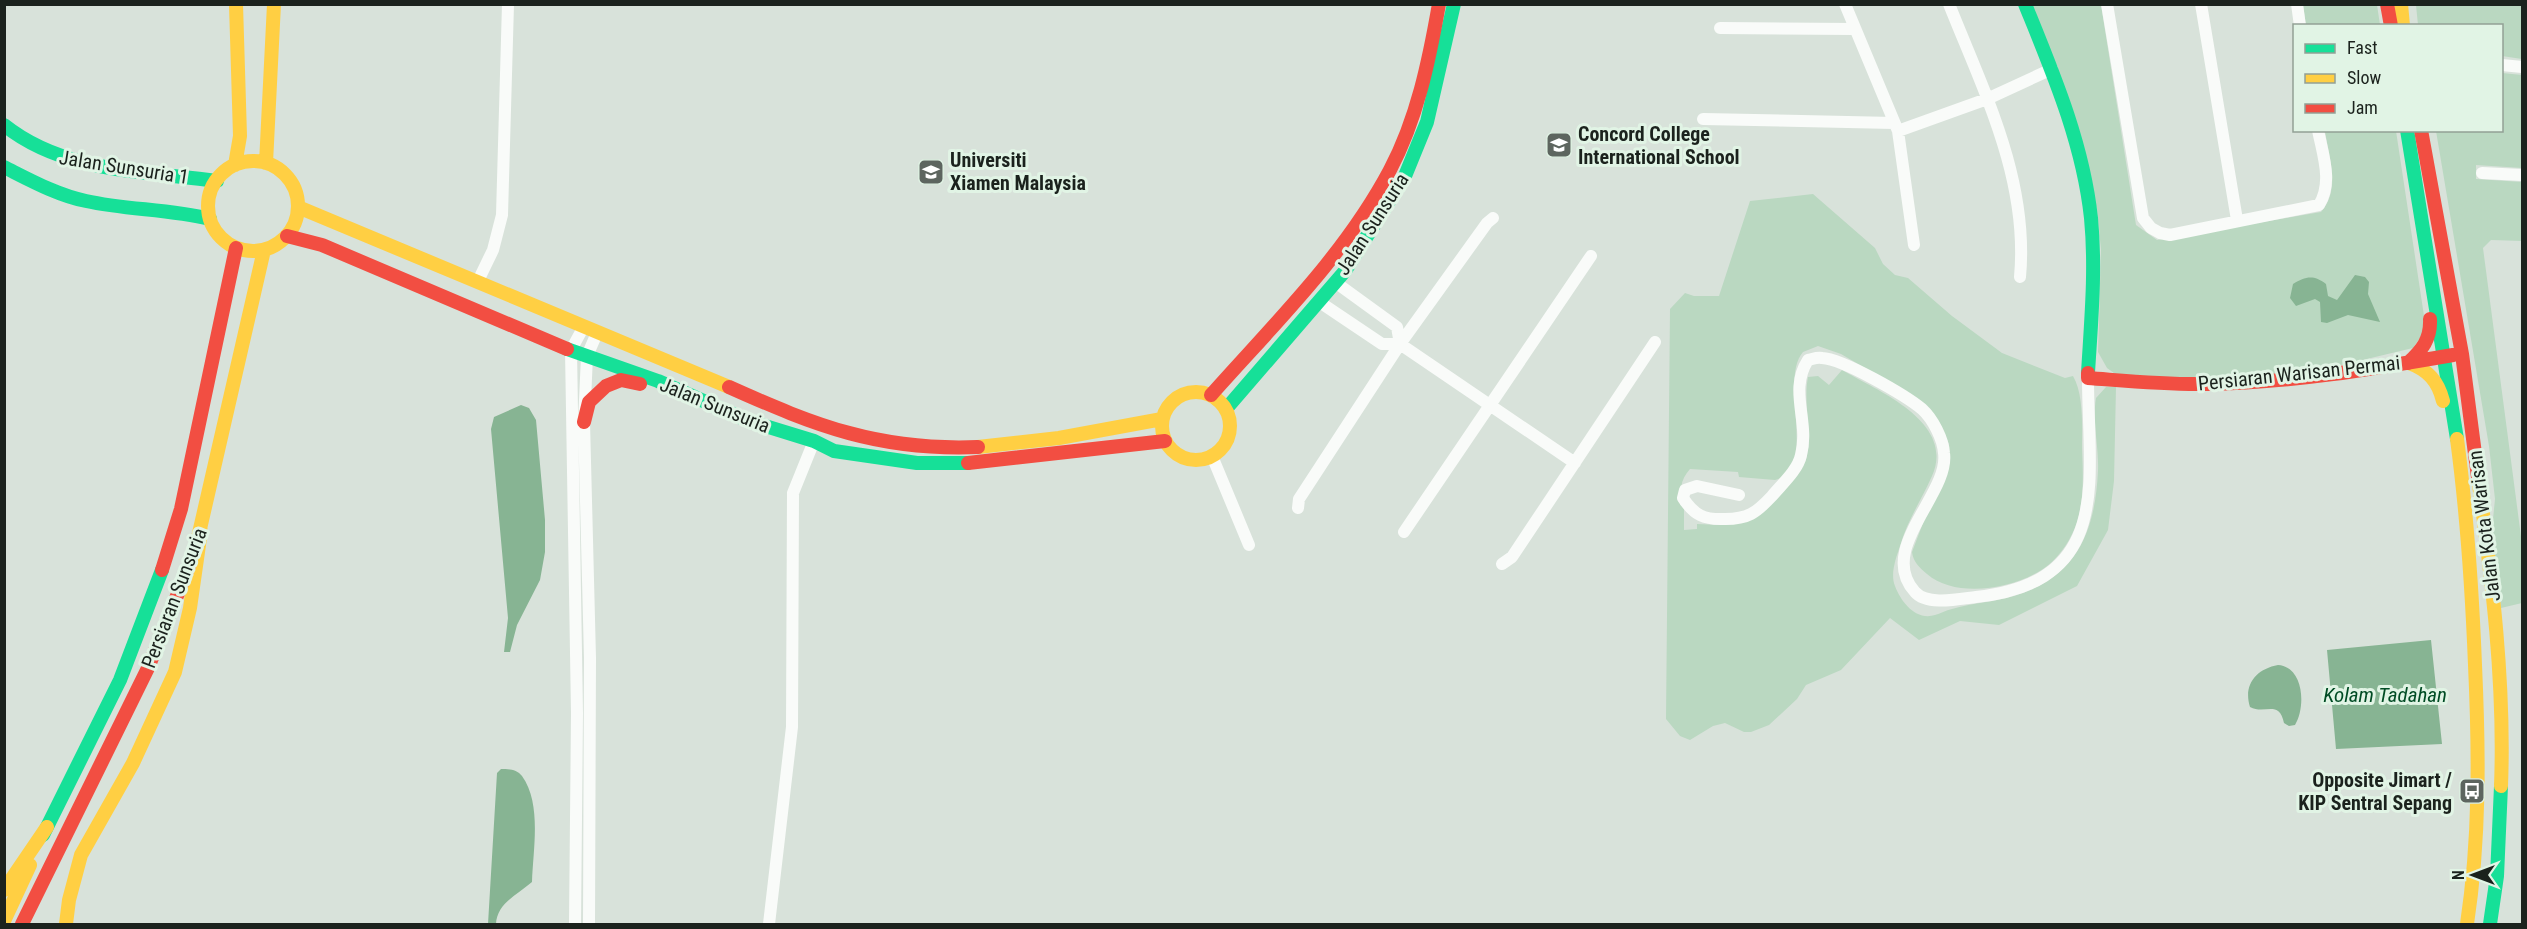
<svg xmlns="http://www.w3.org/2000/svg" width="2527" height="929" font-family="'Roboto Condensed',sans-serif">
  <rect width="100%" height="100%" fill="#d8e2da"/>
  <path fill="#bad8c1" d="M2032 5H2101L2136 225 2157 240 2321 212C2341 189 2329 158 2325 131H2396L2426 329 2413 348 2333 367 2249 379 2118 376 2107 368 2098 352 2101 250 2097 209Z
    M2303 5H2377L2380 25H2306Z
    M2416 5H2522V59L2502 56V26L2418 25Z
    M2502 73 2522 75V168L2476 165V179L2522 182V241L2491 240 2483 248 2522 544V603L2501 608 2492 529 2495 499 2489 446 2436 131 2502 130Z
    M1813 194 1875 248 1883 264 1895 275 1908 278 1952 316 2002 353 2065 378 2073 376C2084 395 2082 427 2082 448 2083 475 2085 505 2074 530 2068 544 2056 561 2043 569 2013 589 1956 599 1927 574 1920 568 1913 562 1912 552L1949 455V444L1940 424 1896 386 1841 354 1818 346 1803 352C1778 381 1819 469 1775 480L1739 477 1738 472 1690 469C1680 480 1680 491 1680 505L1684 506V530L1697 529V524C1708 524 1725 527 1734 523 1755 514 1803 478 1807 456 1812 430 1803 402 1808 377L1818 376 1829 385 1842 370C1878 391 1956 422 1932 476 1922 499 1907 521 1900 546 1896 558 1890 574 1895 586 1901 602 1916 621 1935 615 1940 614 1946 610 1952 609 1972 603 1994 602 2014 596 2077 577 2095 532 2098 471 2099 447 2092 421 2096 398L2106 387H2116L2114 481 2108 530 2077 586 1999 625 1960 621 1919 640 1890 618 1841 670 1806 685 1797 699 1769 725 1751 732H1744L1725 723 1713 726 1690 740 1680 736 1666 719 1670 309 1685 293 1694 296H1719L1750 201Z"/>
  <path fill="#87b493" d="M2355 275 2365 277 2369 282 2368 294 2380 322 2348 315 2327 323 2321 322 2320 302 2315 299 2296 306 2290 298 2293 284C2305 277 2313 274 2326 284L2328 296 2337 300Z
    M521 405 529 408 536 420 545 520V552L540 580 517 625 510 652H504L508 618 491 429 494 417Z
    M2431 640 2442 744 2336 749 2327 650Z
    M2278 665C2304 667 2306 707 2295 725L2289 726 2284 723C2279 699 2265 715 2250 707 2243 685 2256 669 2278 665Z
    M501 769C508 769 517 769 522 776 542 804 533 849 532 882 517 895 497 903 496 924H488L497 773Z"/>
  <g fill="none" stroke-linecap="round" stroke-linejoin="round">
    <path stroke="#f9fbf9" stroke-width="12" d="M1845 4 1898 131 1914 245
      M1949 4C1984 92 2029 180 2020 277
      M2107 4 2143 218 2151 228 2160 233 2170 235 2319 205C2333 182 2323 156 2318 130
      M2201 4 2237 220
      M2297 4 2300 26
      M1720 28 1854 29
      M2502 65 2522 67
      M1703 119 1894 123
      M1898 131 1987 99 2052 69
      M2482 173 2522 175
      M478 281 493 250 502 215 508 4
      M1335 282 1397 327 1400 344
      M1318 301 1382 344H1400L1575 463
      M1212 456 1249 545
      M1739 495 1697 486 1685 490 1683 498C1694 515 1704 520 1725 519 1748 519 1756 513 1772 496 1782 484 1798 470 1801 455 1810 421 1788 391 1808 360 1813 359 1817 357 1822 358 1843 359 1905 395 1922 409 1933 419 1943 439 1944 453 1950 494 1876 549 1915 592 1927 606 1959 599 1976 597 2114 582 2088 480 2088 378
      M1298 508 1299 499 1400 344 1487 223 1493 218
      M1404 532 1591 256
      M1502 564 1512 557 1655 342
      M575 924 577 713 571 350 583 328
      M589 924 590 658 584 422 587 356 597 333
      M769 924 792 727 793 493 814 441"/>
    <path stroke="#16e098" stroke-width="14" d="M2025 4C2053 73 2083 143 2091 218 2096 270 2091 322 2088 373
      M4 125C64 173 144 171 217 181
      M2407 130 2457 439
      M4 167C30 180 57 195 86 201 127 210 169 209 210 219
      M567 349 658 381 749 421 814 441 834 451 917 463H968
      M1226 409 1345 271 1405 176 1427 122 1454 4
      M43 835 120 680 162 570
      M2490 924 2497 876 2501 786"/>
    <path stroke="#ffcf43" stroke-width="14" d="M2401 4 2403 26
      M208 206a45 45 0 1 1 90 0a45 45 0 1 1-90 0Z
      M266 163 274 4
      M235 165 240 136 236 4
      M298 207 729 387
      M2409 363C2428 370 2438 381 2443 401
      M1162 426a34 34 0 1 1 68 0a34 34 0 1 1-68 0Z
      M2457 439C2467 514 2472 589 2475 665 2479 752 2480 838 2467 924
      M978 447 1059 438 1162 419
      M2478 477C2492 579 2505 683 2501 786
      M197 542 264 250
      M4 890 47 827
      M4 921 30 865
      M66 924 69 900 81 855 133 763 175 672 190 608 201 531"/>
    <path stroke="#f24e42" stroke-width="14" d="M2387 4 2391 26
      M2421 130 2462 354 2478 477
      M287 236 322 245 567 349
      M2408 363C2422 350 2431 339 2430 319
      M2088 373V378C2128 381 2167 385 2207 384 2290 383 2372 369 2453 355
      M729 387C816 426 880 451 978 447
      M1211 395C1274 324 1345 255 1390 170 1417 119 1429 61 1439 4
      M584 422 589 402 606 386 621 380 640 384
      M968 463 1165 441
      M162 570 181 509 236 248
      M22 924 148 668 189 566"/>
  </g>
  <defs>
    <g id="school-square" transform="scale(1.35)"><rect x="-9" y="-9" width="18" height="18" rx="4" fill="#5d655f" stroke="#e1f4e5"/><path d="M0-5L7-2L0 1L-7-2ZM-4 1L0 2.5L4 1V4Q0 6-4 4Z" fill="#fff"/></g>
    <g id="university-square" transform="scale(1.35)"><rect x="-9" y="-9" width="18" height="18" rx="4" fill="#5d655f" stroke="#e1f4e5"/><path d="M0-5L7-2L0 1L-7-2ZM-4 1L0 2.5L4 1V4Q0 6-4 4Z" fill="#fff"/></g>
    <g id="bus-square" transform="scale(1.35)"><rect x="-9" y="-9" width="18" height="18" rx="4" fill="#5d655f" stroke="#e1f4e5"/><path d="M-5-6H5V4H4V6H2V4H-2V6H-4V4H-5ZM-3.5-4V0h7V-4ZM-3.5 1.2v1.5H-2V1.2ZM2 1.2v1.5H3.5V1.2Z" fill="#fff"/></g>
  </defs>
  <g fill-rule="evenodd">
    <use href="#school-square" x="1559" y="145"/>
    <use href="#university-square" x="931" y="172"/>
    <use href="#bus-square" x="2472" y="791"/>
  </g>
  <g text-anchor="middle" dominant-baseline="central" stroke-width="6" stroke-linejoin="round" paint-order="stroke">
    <g font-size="20" font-weight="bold" fill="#1b221d" stroke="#e1f4e5" text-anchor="start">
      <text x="1578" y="134">Concord College<tspan x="1578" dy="23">International School</tspan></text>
      <text x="950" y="160">Universiti<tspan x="950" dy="23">Xiamen Malaysia</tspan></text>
      <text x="2452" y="780" text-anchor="end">Opposite Jimart /<tspan x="2452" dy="23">KIP Sentral Sepang</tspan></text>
    </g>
    <g font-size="20" fill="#1b221d" stroke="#e1f4e5">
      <text transform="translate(124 167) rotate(9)">Jalan Sunsuria 1</text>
      <text transform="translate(1372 224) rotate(-57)">Jalan Sunsuria</text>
      <text transform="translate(2299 373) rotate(-6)">Persiaran Warisan Permai</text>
      <text transform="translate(715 405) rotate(22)">Jalan Sunsuria</text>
      <text transform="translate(2484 526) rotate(-97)">Jalan Kota Warisan</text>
      <text transform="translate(174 598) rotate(-69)">Persiaran Sunsuria</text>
    </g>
    <g font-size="21" font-style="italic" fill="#004c24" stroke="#e1f4e5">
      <text x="2385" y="695">Kolam Tadahan</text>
    </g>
  </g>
  <rect width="2527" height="929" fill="none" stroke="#1b221d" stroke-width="12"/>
  <rect x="2293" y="24" width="210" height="108" fill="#e1f4e5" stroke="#92a095" stroke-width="1.5"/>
  <rect x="2305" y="44" width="30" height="9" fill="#16e098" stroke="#92a095" stroke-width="1.5"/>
  <text x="2347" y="54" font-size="18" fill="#1b221d">Fast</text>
  <rect x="2305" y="74" width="30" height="9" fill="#ffcf43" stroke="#92a095" stroke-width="1.5"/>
  <text x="2347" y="84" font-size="18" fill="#1b221d">Slow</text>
  <rect x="2305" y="104" width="30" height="9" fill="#f24e42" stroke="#92a095" stroke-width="1.5"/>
  <text x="2347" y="114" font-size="18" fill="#1b221d">Jam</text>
  <g transform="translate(2473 875) rotate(270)" stroke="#e1f4e5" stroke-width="4.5" paint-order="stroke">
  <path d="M0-4.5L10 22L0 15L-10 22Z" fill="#1b221d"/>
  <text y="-9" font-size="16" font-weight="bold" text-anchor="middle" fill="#1b221d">N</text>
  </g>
</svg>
